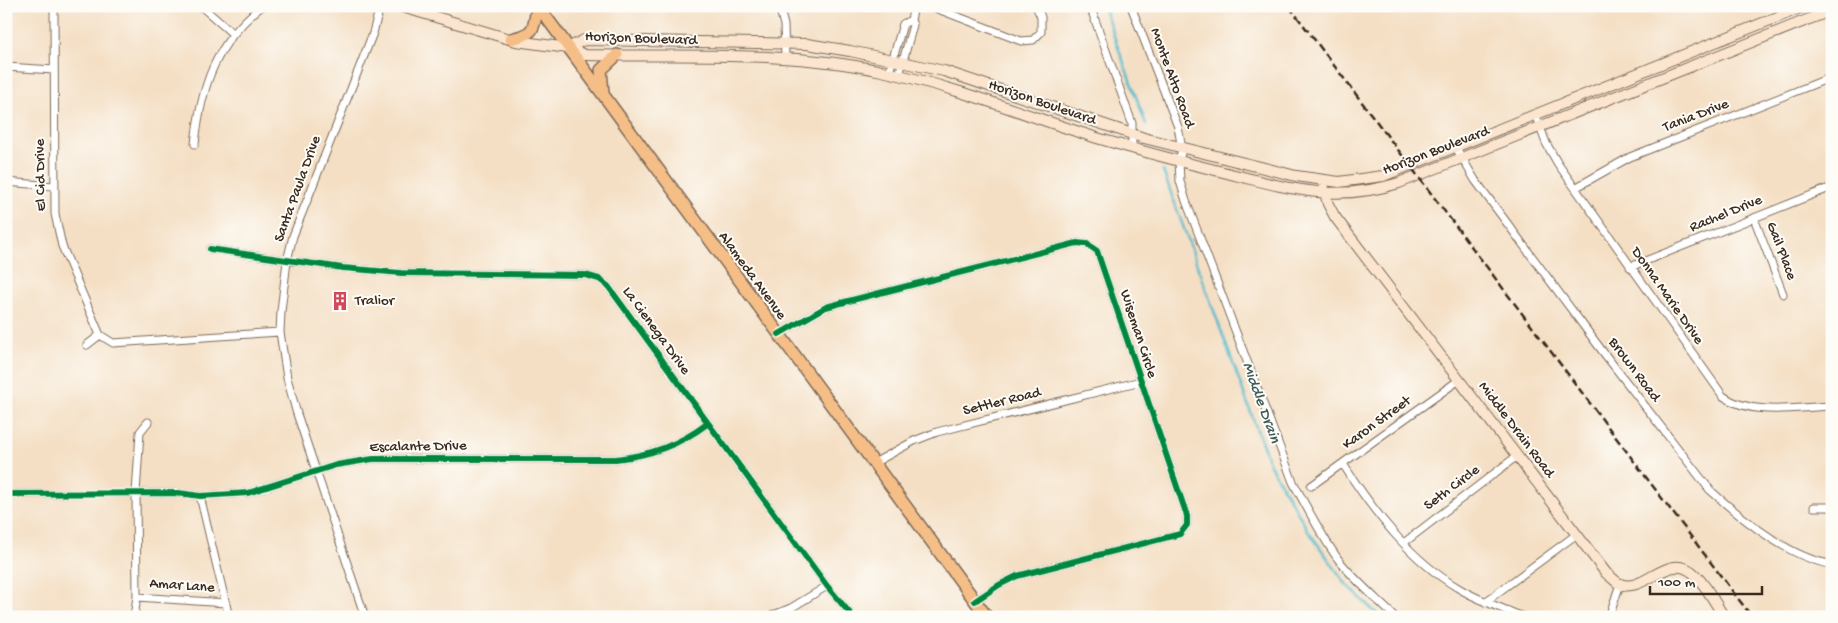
<svg xmlns="http://www.w3.org/2000/svg" width="1838" height="623" font-family="'Gochi Hand',sans-serif">
  <rect width="100%" height="100%" fill="#fdfcf7"/>
  <filter id="ink" filterUnits="userSpaceOnUse"><feTurbulence type="fractalNoise" baseFrequency=".02" numOctaves="2"/><feDisplacementMap in="SourceGraphic" scale="10" xChannelSelector="R" yChannelSelector="G"/><feConvolveMatrix kernelMatrix="1 2 1 2 8 2 1 2 1" color-interpolation-filters="sRGB"/></filter>
  <filter id="wash" filterUnits="userSpaceOnUse"><feTurbulence type="fractalNoise" baseFrequency=".0096" numOctaves="4" result="noise"/><feDisplacementMap in="SourceGraphic" scale="20" xChannelSelector="R" yChannelSelector="G"/><feGaussianBlur stdDeviation="1.12" result="paint"/><feColorMatrix in="noise" values="0 0 0 0 0 0 0 0 0 0 0 0 0 0 0 0 0 1.4 0 .05"/><feComposite in="paint" operator="in"/></filter>
  <g filter="url(#wash)">
    <rect width="100%" height="100%" fill="#f4dfc4"/>
    <g fill="none" stroke-linecap="round" stroke-linejoin="round">
      <path stroke="#4fb9cb" stroke-width="2.5" d="M1103 6 1146 124
        M1163 171 1270 465 1309 532 1346 584 1380 617"/>
    </g>
  </g>
  <g filter="url(#ink)">
    <g fill="none" stroke-linecap="round" stroke-linejoin="round">
      <g stroke="#7c6958" stroke-width="9">
        <path id="street" d="M54 6 55 214 62 246 100 335 113 343 280 332
          M201 6 233 34
          M779 6 784 25 785 58
          M930 6 1021 41 1033 40 1041 32V17L1036 6
          M1090 6 1132 123V148
          M1131 6 1178 127 1182 149 1179 161 1180 181 1186 201 1293 482C1307 508 1321 535 1338 559 1354 580 1376 598 1395 617
          M1825 6 1832 23
          M911 20 914 6
          M6 67 54 70
          M889 72 903 24 911 20 913 25 899 75
          M1535 114 1546 143 1558 164 1723 396C1753 417 1797 407 1832 406
          M195 144C201 87 215 43 262 6
          M1455 146 1475 180 1603 352 1710 490C1740 517 1792 560 1832 564
          M6 182 54 186
          M1575 188 1630 157 1832 77
          M1754 218 1783 294
          M210 249 343 268 401 273 585 275 599 279 608 286 827 586 853 617
          M1630 267 1832 187
          M779 334 826 307 856 299 1077 243 1087 244 1097 251 1187 516V525L1180 534 1017 576 999 585 975 601
          M87 345 100 335
          M874 463 914 441 937 432 1141 381
          M1343 464C1373 511 1411 561 1460 589 1480 601 1502 608 1523 617
          M1311 486 1459 380
          M6 494 179 493 200 496 248 493 336 465 373 459H616C651 455 679 445 707 424
          M200 496 229 617
          M1814 507H1832
          M1405 542 1517 456
          M137 597 226 603
          M1485 602 1577 534
          M134 617 137 597 136 493 140 432 148 422
          M365 617 297 414 287 378 280 332 281 311 287 261 293 236 373 33 380 6
          M769 617 791 608 827 586
          M1609 617 1620 584"/>
      </g>
      <g stroke="#7c6958" stroke-width="12">
        <path id="secondary" d="M399 6 516 41 568 48 585 55C684 57 785 50 882 71 956 87 1025 115 1097 138 1137 150 1178 161 1219 171 1284 187 1332 204 1399 183L1832 10
          M568 48 584 40 807 44 850 51 944 71 1144 138 1296 176 1339 182 1383 176 1805 6
          M1324 189 1328 204 1335 217 1606 573C1610 576 1614 580 1618 583 1643 596 1666 552 1692 572 1705 583 1715 603 1724 617"/>
      </g>
      <g stroke="#7c6958" stroke-width="14">
        <path id="primary" d="M538 6 987 617
          M511 39C535 34 534 29 537 6
          M603 93 601 70 617 55"/>
      </g>
      <use href="#street" stroke="#fff" stroke-width="7"/>
      <use href="#secondary" stroke="#fbe5cf" stroke-width="10"/>
      <use href="#primary" stroke="#f6be87" stroke-width="11"/>
      <path stroke="#3b2a1e" stroke-width="2.5" stroke-dasharray="8 4" stroke-linecap="butt" d="M1289 6 1752 617"/>
      <g stroke="#fdfcf7" stroke-width="9">
        <path id="cycleway" d="M210 249 343 268 401 273 585 275 599 279 608 286 827 586 853 617
          M779 334 826 307 856 299 1077 243 1087 244 1097 251 1187 516V525L1180 534 1017 576 999 585 975 601
          M6 494 179 493 200 496 248 493 336 465 373 459H616C651 455 679 445 707 424"/>
      </g>
      <use href="#cycleway" stroke="#00873e" stroke-width="6"/>
    </g>
  </g>
  <defs>
    <g id="building-bare" transform="scale(1.5)"><path d="M-4-6H4V6H1V3H-1V6H-4ZM-2.5-4.3h1.7v1.8h-1.7ZM.8-4.3h1.7v1.8H.8ZM-2.5-1h1.7V.8h-1.7ZM.8-1h1.7V.8H.8Z" fill="#d1495b" stroke="#fdfcf7" stroke-width="2.5" paint-order="stroke"/></g>
  </defs>
  <g fill-rule="evenodd">
    <use href="#building-bare" x="340" y="301"/>
  </g>
  <g text-anchor="middle" dominant-baseline="central" stroke-width="4" stroke-linejoin="round" paint-order="stroke">
    <g font-size="15" fill="#3b2a1e" stroke="#fdfcf7">
      <text transform="translate(641 39) rotate(2)">Horizon Boulevard</text>
      <text transform="translate(1172 78) rotate(70)">Monte Alto Road</text>
      <text transform="translate(1042 103) rotate(19)">Horizon Boulevard</text>
      <text transform="translate(1696 116) rotate(-21)">Tania Drive</text>
      <text transform="translate(1436 151) rotate(-21)">Horizon Boulevard</text>
      <text transform="translate(41 175) rotate(-91)">El Cid Drive</text>
      <text transform="translate(298 189) rotate(-70)">Santa Paula Drive</text>
      <text transform="translate(1726 214) rotate(-22)">Rachel Drive</text>
      <text transform="translate(1781 251) rotate(69)">Gail Place</text>
      <text transform="translate(752 276) rotate(54)">Alameda Avenue</text>
      <text transform="translate(1667 296) rotate(55)">Donna Marie Drive</text>
      <text transform="translate(656 331) rotate(54)">La Cienega Drive</text>
      <text transform="translate(1138 334) rotate(72)">Wiseman Circle</text>
      <text transform="translate(1634 370) rotate(53)">Brown Road</text>
      <text transform="translate(1002 402) rotate(-14)">Settler Road</text>
      <text transform="translate(1377 423) rotate(-36)">Karon Street</text>
      <text transform="translate(1516 430) rotate(53)">Middle Drain Road</text>
      <text transform="translate(418 447) rotate(-1)">Escalante Drive</text>
      <text transform="translate(1452 488) rotate(-37)">Seth Circle</text>
      <text transform="translate(182 586) rotate(4)">Amar Lane</text>
    </g>
    <g font-size="15" fill="#3b2a1e" stroke="#fdfcf7" text-anchor="start">
      <text x="355" y="301">Tralior</text>
    </g>
    <g font-size="16" font-style="italic" fill="#425c5b" stroke="#fdfcf7">
      <text transform="translate(1260 403) rotate(70)">Middle Drain</text>
    </g>
  </g>
  <rect width="1838" height="623" fill="none" stroke="#fdfcf7" stroke-width="25"/>
  <path d="M1650 586v8h112v-8" fill="none" stroke="#3b2a1e" stroke-width="2.5"/>
  <text x="1658" y="586" font-size="15" fill="#3b2a1e" stroke="#fdfcf7" stroke-width="4" paint-order="stroke">100 m</text>
</svg>
